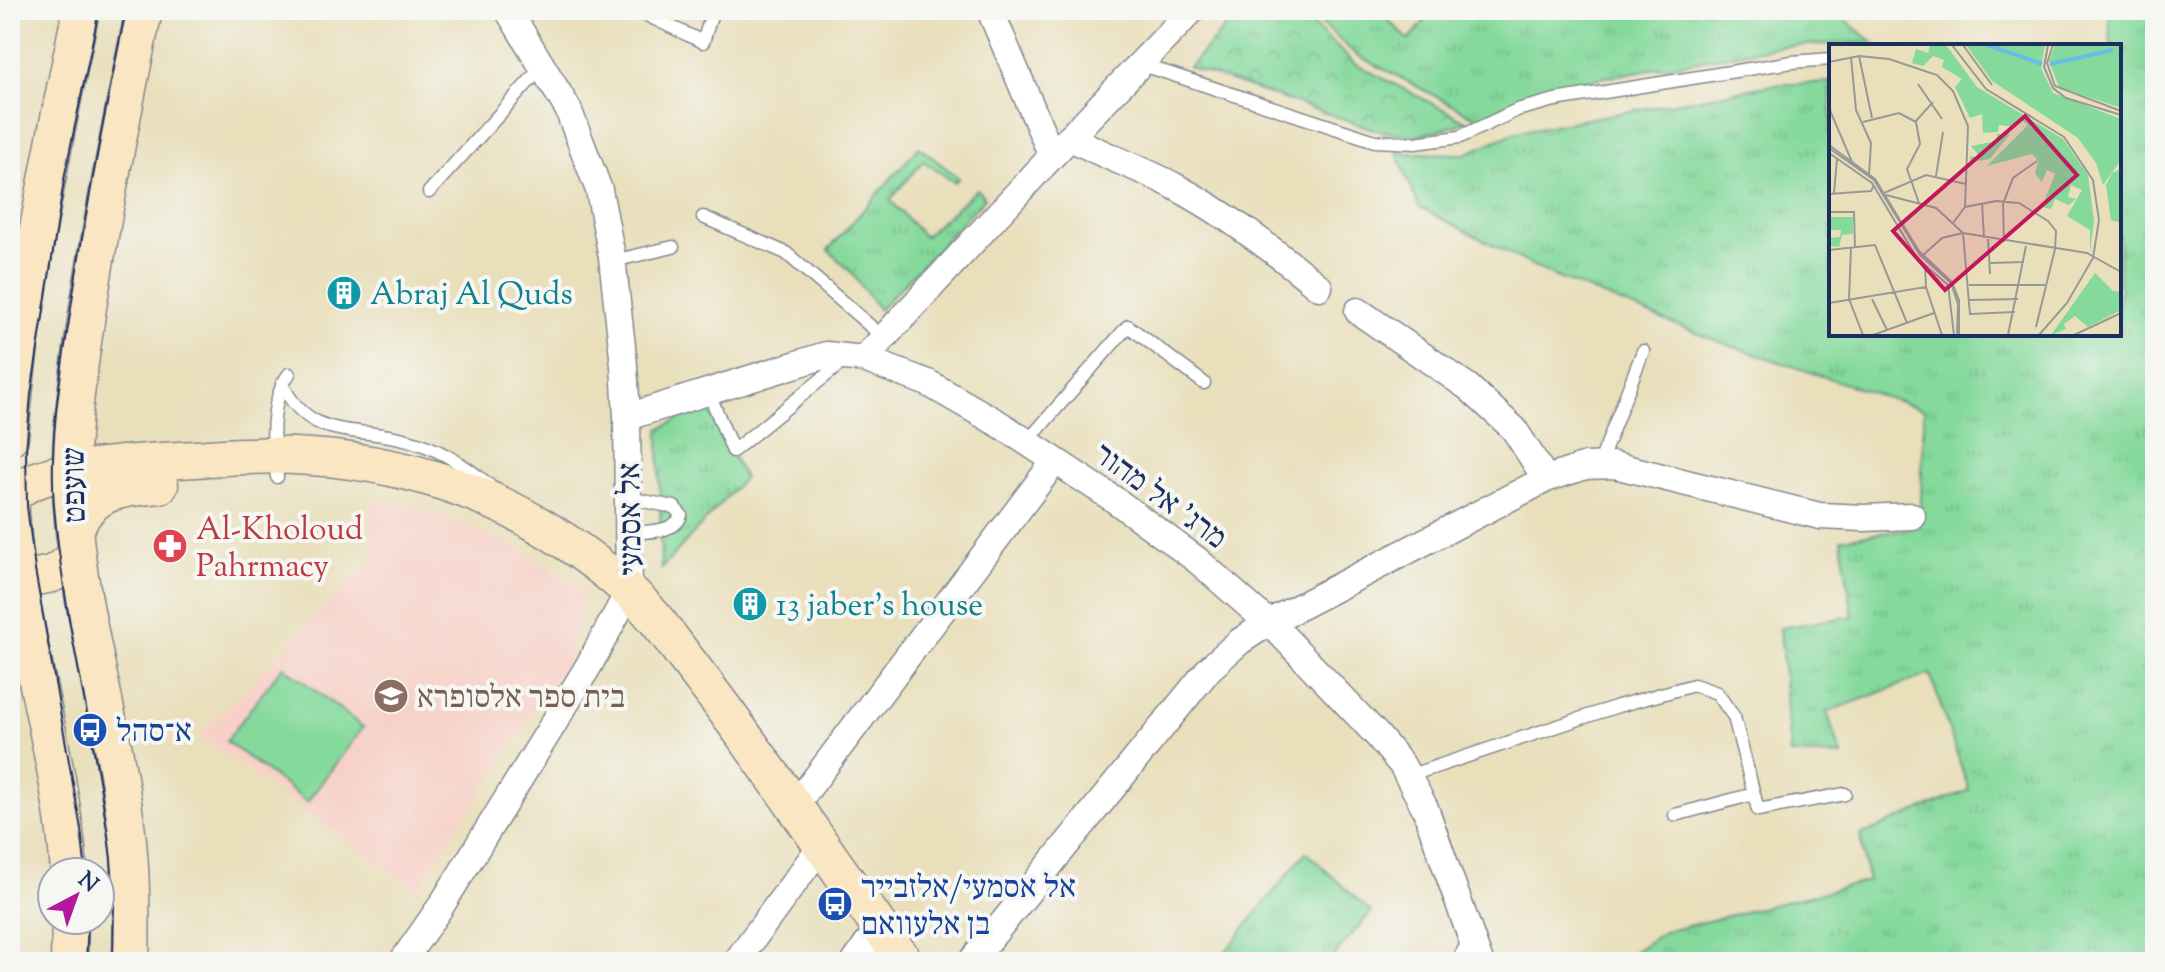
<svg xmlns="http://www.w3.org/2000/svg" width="2165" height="972" viewBox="0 0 2165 972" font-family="'Sorts Mill Goudy','Frank Ruhl Libre',serif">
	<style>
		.built { fill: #f7d1c7 }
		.grass { fill: url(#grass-tufts); stroke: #50847c; stroke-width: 2 }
		.park { fill: url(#park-crowns); stroke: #50847c; stroke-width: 2 }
		.garden { fill: #84d99b; stroke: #50847c; stroke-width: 2 }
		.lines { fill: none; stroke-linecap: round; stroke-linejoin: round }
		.lane-casing { stroke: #82878c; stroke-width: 15 }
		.street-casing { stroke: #82878c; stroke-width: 29 }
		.secondary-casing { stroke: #82878c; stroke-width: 39 }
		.lane { stroke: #fff; stroke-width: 12 }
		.street { stroke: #fff; stroke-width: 26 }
		.secondary { stroke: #fbe6c3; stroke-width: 36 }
		.tram { stroke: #1b2f5e; stroke-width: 2 }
		.labels { text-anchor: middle; stroke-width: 8; stroke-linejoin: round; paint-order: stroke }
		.culture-label { font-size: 32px; fill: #0d838f; stroke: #f6f6f2; text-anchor: start }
		.street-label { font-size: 32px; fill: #1b2f5e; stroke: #f6f6f2 }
		.health-label { font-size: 32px; fill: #be3a42; stroke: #f6f6f2; text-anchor: start }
		.education-label { font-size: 32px; fill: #785e54; stroke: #f6f6f2; text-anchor: start }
		.transit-label { font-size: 32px; fill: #164399; stroke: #f6f6f2; text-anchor: start }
		.inset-river { fill: none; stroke: #67bee4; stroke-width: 4 }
		.inset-road { fill: none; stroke: #979996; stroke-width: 2 }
		.view { fill: #c2185b; fill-opacity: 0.15; stroke: #c2185b; stroke-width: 4 }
		.inset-edge { fill: none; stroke: #1b2f5e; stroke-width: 4 }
	</style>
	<defs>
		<pattern id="grass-tufts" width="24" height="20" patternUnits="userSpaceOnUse" patternTransform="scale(2)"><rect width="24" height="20" fill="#84d99b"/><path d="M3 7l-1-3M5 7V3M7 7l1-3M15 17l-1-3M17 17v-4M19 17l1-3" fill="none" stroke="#71bb88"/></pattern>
		<pattern id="park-crowns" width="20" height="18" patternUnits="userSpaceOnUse" patternTransform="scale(2)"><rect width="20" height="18" fill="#84d99b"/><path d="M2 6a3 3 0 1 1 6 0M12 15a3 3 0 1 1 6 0" fill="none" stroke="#71bb88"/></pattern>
	</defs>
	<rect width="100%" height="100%" fill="#f6f6f2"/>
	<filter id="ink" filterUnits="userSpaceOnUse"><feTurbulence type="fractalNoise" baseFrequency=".0125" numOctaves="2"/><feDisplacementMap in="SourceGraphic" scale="16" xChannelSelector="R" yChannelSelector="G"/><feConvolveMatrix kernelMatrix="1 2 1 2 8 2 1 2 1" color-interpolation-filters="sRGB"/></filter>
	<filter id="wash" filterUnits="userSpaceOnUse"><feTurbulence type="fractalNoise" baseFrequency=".006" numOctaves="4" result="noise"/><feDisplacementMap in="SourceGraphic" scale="32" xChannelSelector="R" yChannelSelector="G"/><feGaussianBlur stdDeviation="1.8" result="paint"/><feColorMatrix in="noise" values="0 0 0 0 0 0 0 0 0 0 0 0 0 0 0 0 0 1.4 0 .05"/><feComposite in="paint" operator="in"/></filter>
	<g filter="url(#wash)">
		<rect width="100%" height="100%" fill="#e9dfbb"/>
		<path class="built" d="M372 499 443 515 519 549 585 591 570 657 417 890 199 736 372 559Z"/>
		<path class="grass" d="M1307 10H1378L1409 40 1433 10H1833L1873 42 1783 46 1555 86 1519 98 1479 119 1355 54Z
			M2101 10H2155V962H1618L1664 932 1868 881 1860 835 1969 790 1930 674 1827 712 1842 756 1790 754 1780 628 1853 616 1841 539 1920 527 1924 410 1717 341 1553 276 1419 207 1397 153 1465 154 1516 132 1772 85 1831 82V334H2119V46H2111L2109 11Z
			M919 147 959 178 954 182 923 161 890 200 924 237 977 189 985 198 879 310 849 270 828 250Z
			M707 405 744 478 661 569 659 429Z
			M1306 852 1371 912 1329 962H1217Z"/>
		<path class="park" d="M1241 10H1297L1355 64 1468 122 1414 137 1376 130 1189 67Z"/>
		<path class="garden" d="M283 666 363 727 307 802 226 741Z"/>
	</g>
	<g filter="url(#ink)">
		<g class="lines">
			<defs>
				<path id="lane" d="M636 10 703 42 713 10
					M1140 64 1375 141 1415 143 1460 137 1517 110 1555 100 1792 62 1831 59
					M429 192 542 67
					M703 217 786 253 884 338
					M613 261 673 247
					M282 384C310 441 352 426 404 439 437 447 463 464 489 485
					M708 391 733 451 845 360
					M1027 442 1128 326 1204 383
					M1599 465 1643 351
					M277 477C272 444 269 402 289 374
					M628 498 674 507 681 515C675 534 645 531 628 533
					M1408 776 1618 706 1694 685 1717 693 1734 717 1758 810 1845 794
					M1675 815 1754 794
					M1457 962 1469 940"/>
				<path id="street" d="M990 10 1052 156
					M1070 137C1104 157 1142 168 1176 187 1228 215 1273 250 1319 287
					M1358 311 1468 387 1514 429 1546 479
					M864 359 1052 156 1192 10
					M627 417 826 355 864 359 928 383 1001 425 1115 500 1197 560 1282 635 1377 735 1402 765 1425 808 1480 962
					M794 807 1055 461
					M402 962 441 906 549 731 589 665 629 591 627 417 624 365 612 257 599 190 568 109 508 10
					M736 962 821 846
					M855 962 879 927
					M971 962 1209 669 1239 642 1268 623 1546 479 1586 466 1614 465 1820 516 1864 518 1912 516"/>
				<path id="secondary" d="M10 437C22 294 52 151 81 10
					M10 490C13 620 60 743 69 872
					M10 497C16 492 23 486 30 483 73 463 159 462 208 458 368 445 506 482 627 589 654 613 675 645 697 673 770 767 834 866 905 962
					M74 532C91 490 119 489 160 485
					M10 582 52 574 76 558
					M69 962 70 920
					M131 962C132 922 132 881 128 841 116 728 80 620 72 507 67 442 78 378 87 314 103 212 123 111 144 10"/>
			</defs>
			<use href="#lane" class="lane-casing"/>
			<use href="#street" class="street-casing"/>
			<use href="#secondary" class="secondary-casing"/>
			<use href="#lane" class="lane"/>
			<use href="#street" class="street"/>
			<use href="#secondary" class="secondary"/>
			<path class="tram" d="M86 872 81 829 35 570 27 506 26 451 31 394 65 174 99 10
				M86 962 88 920
				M113 962 114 901 111 859C97 741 64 625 54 506 49 441 60 378 70 314 85 212 105 111 126 10"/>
		</g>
	</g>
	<defs>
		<symbol id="building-disc" viewBox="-11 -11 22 22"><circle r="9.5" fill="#0f9aa8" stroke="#f6f6f2"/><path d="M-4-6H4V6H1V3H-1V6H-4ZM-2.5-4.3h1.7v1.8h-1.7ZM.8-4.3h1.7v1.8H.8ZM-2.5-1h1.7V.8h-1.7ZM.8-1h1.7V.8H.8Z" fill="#fff"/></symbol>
		<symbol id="pharmacy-disc" viewBox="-11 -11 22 22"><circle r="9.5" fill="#e0444e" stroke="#f6f6f2"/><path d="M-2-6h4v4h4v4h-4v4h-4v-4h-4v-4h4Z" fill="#fff"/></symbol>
		<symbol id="school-disc" viewBox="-11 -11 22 22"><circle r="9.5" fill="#8d6e63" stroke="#f6f6f2"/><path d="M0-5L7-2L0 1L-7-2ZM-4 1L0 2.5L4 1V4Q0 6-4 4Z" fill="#fff"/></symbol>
		<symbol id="bus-disc" viewBox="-11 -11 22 22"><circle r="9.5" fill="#1a4fb4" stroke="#f6f6f2"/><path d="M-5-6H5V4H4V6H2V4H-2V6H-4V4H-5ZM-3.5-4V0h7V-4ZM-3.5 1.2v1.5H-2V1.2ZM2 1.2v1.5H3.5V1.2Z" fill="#fff"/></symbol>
	</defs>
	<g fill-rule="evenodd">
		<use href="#building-disc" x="324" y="273" width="40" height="40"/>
		<use href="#pharmacy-disc" x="150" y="526" width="40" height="40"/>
		<use href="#building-disc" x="730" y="584" width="40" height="40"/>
		<use href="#school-disc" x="371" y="676" width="40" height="40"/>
		<use href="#bus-disc" x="70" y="710" width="40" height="40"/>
		<use href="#bus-disc" x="815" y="884" width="40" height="40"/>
	</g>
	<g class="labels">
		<g class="culture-label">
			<text x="370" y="304">Abraj Al Quds</text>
			<text x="776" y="615">13 jaber's house</text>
		</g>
		<g class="street-label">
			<text transform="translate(73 485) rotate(-91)" y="11">שועפט</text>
			<text transform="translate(1161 495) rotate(36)" y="11">מרג' אל מהור</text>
			<text transform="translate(629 519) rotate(-91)" y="11">אל אסמעי</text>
		</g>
		<g class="health-label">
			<text x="196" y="539">Al-Kholoud<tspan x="196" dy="37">Pahrmacy</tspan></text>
		</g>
		<g class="education-label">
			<text x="417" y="707">בית ספר אלסופרא</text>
		</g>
		<g class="transit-label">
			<text x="116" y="741">א־סהל</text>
			<text x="861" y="897">אל אסמעי/אלזבייר<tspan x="861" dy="37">בן אלעוואם</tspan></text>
		</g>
	</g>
	<g transform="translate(1829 44)">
		<rect width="292" height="292" fill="#e9dfbb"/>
		<path d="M101 1H117L148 43 234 95 259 131 265 177 261 208V186L238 172 253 146 242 141 239 153 247 155 240 161 226 155 222 165 213 163 226 130 218 126 213 138 206 130 209 117 203 110 158 122 199 81 193 76 187 83 170 81 169 88 154 89 153 70 141 74 126 43 133 35 113 23 115 16 104 12 94 22 83 19 87 5 99 9ZM137 1H216L212 24 224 49 292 75V116L274 141 267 119 249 94 163 37ZM226 1H291L292 64 230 43 220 17ZM168 90H181L161 115 141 118V112L152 114 142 102 168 97ZM292 125V179L282 176 277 141 283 129ZM0 173H24V190L13 191 10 203 0 202V194L11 193 12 186H0ZM266 229 284 247 292 248V266L259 283 246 272 235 280 237 285 222 291Z" fill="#84d99b"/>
		<path class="inset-river" d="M158 1 213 20M221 20 284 6"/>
		<path class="inset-road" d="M123 1 157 45 235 93 264 136 270 176 264 214 238 259 210 291M134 1 163 41M219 1 215 23 224 44 237 54 292 71M224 1 218 19 226 42 292 67M30 12 43 74M22 13 27 66 42 99 40 131M0 18 30 12 60 15 108 31 124 47 139 82 136 163M89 40 113 75M0 64 23 118M87 77 104 58M34 78 70 69 87 78 91 100 78 125 90 159M0 101 46 135 90 207 123 238 130 256V291M0 104 45 136 91 211 122 239 129 260 128 291M0 109 43 139 88 214 119 241 125 291M107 132 114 88M5 149 8 115M55 149 97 131 137 140M0 150 42 147 45 141M57 151 107 164 134 189 141 270 186 268M153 159 155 194M0 168H25L26 204M124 179 136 163 167 157 190 159 219 177 227 187 226 205 207 283M159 195 161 230M175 198 174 160 184 134 208 117M22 204 20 255 34 291M0 206 46 201 78 279M92 213 113 194 134 189 258 209 292 228M161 219 195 218M140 241H216M97 243 113 291M43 255 58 286M140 256 189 255M0 259 97 243 96 221M44 291 105 269M179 291 197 202M245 291 292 269"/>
		<path class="view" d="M196 72 248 131 116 246 64 187Z"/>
		<rect width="292" height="292" class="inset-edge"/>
	</g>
	<rect width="2165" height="972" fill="none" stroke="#f6f6f2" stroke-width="40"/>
	<g transform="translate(76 896) rotate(41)"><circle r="38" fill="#f6f6f2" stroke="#9ea6b7" stroke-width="2"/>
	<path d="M0-6L14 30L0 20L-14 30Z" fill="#b5179e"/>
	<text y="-12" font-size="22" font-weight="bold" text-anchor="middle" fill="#1b2f5e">N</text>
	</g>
</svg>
